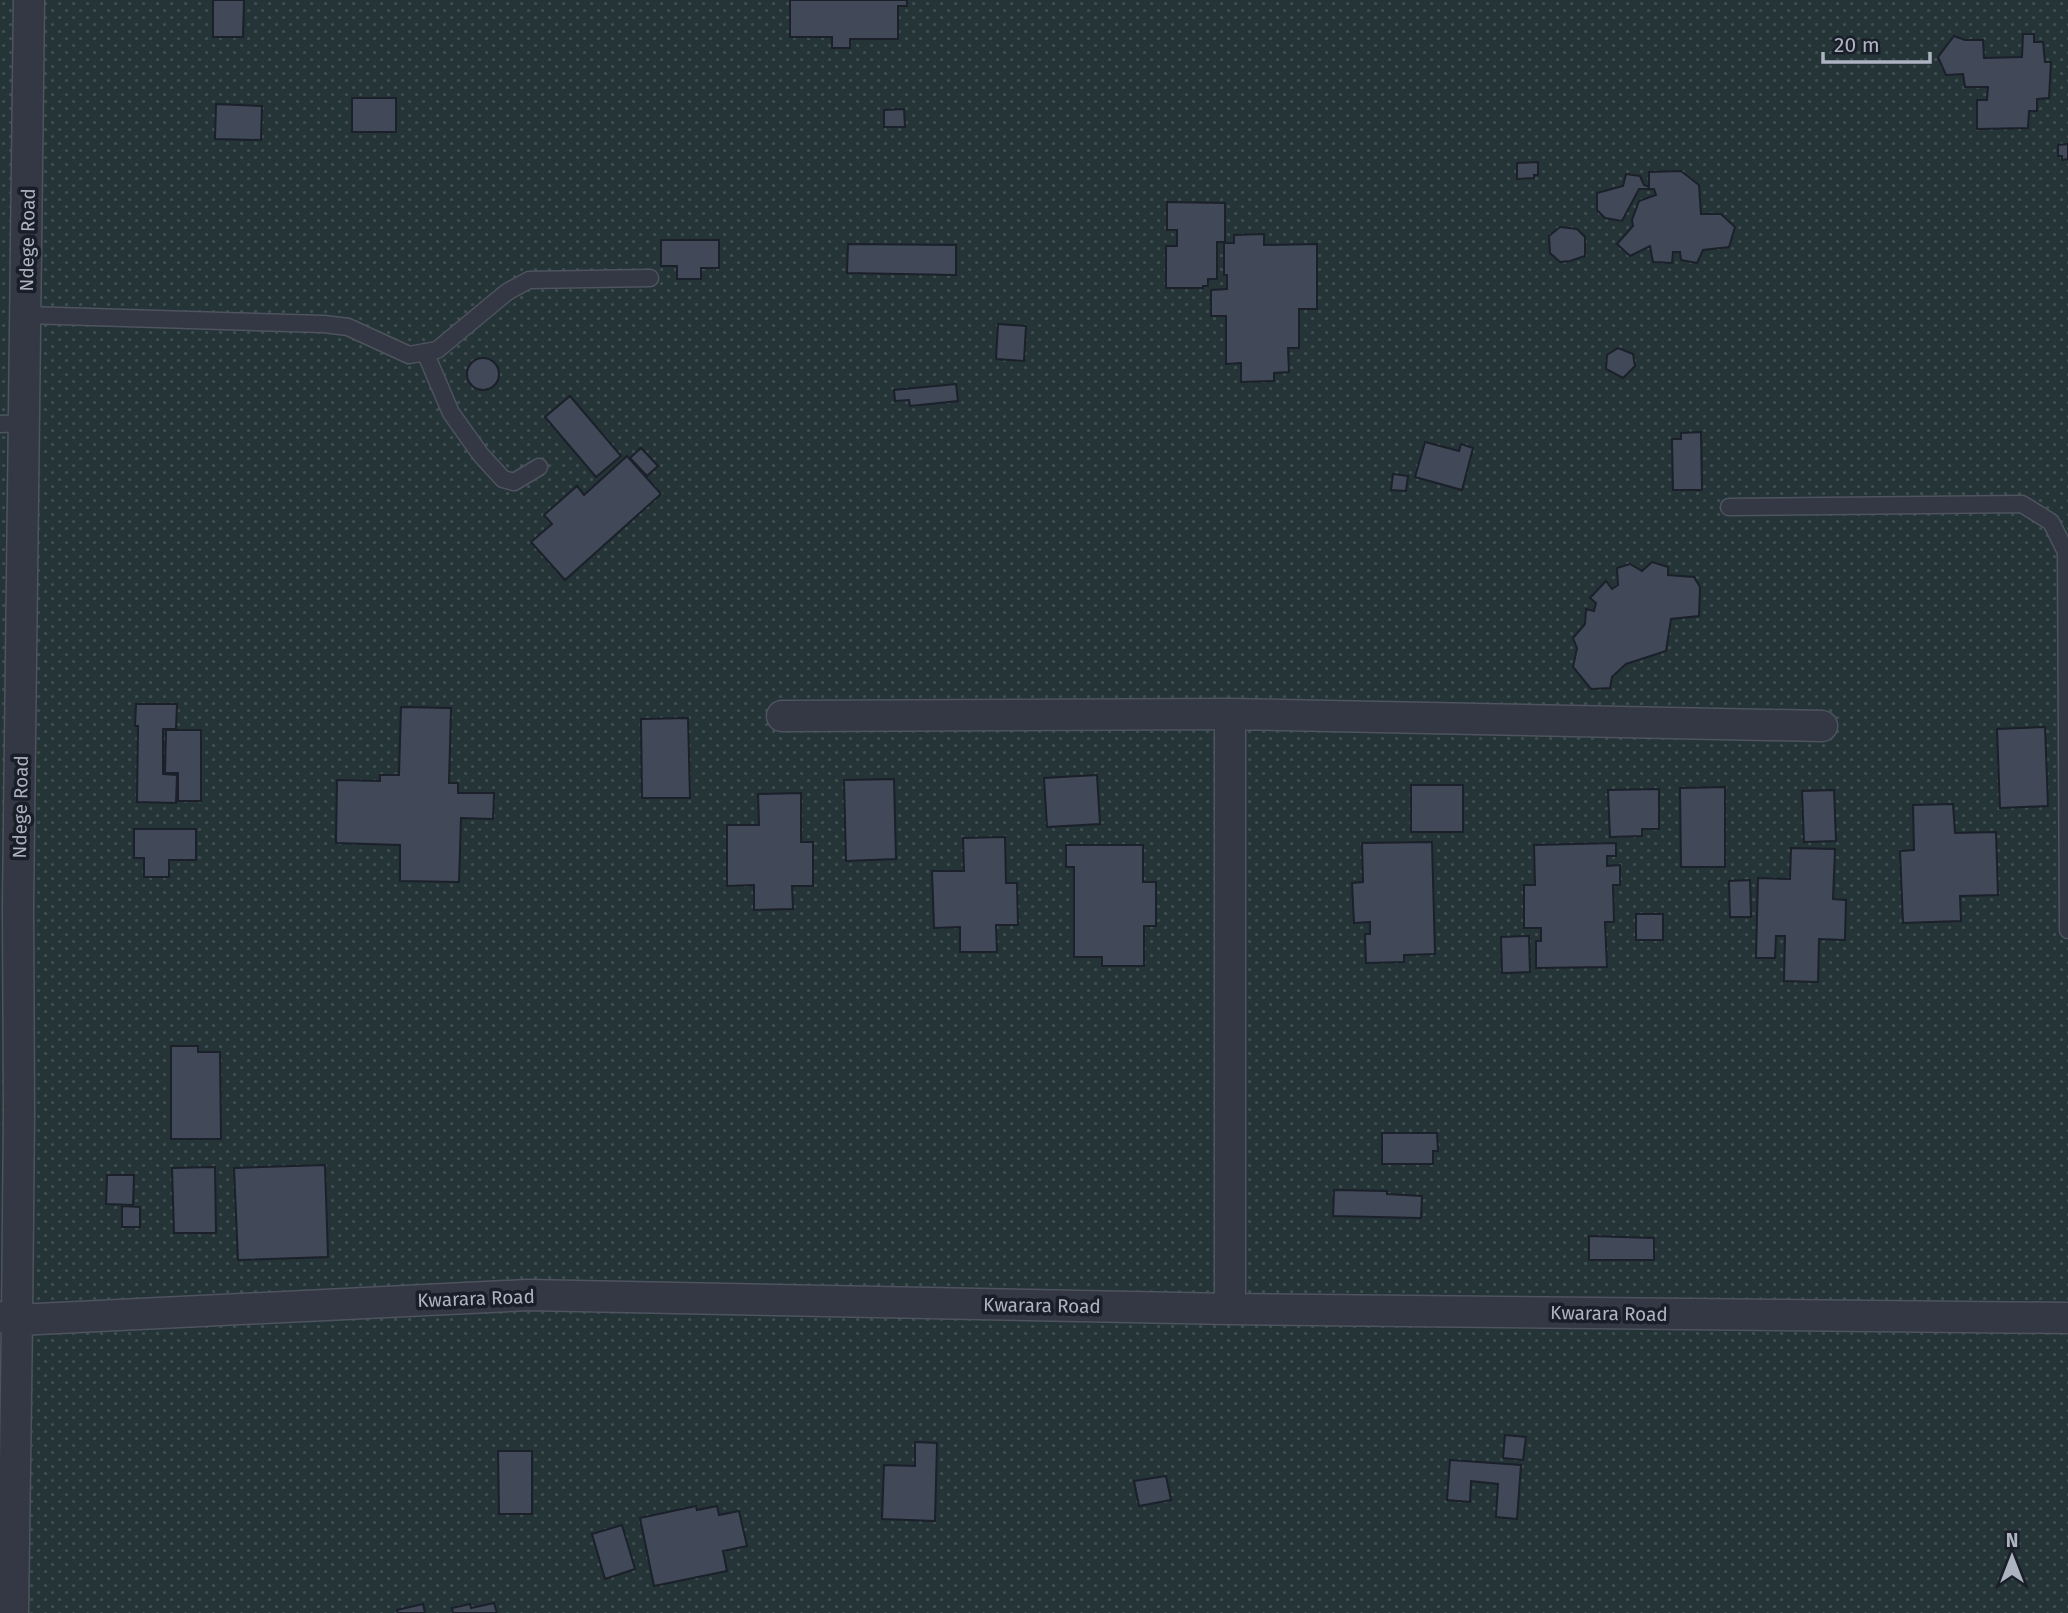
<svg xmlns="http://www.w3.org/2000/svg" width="2068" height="1613" viewBox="0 0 2068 1613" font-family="'Fira Sans',sans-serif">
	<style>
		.park { fill: url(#park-dots) }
		.building { fill: #414958; stroke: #1b202a; stroke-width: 2 }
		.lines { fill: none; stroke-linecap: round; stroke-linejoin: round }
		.lane-casing { stroke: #4e535f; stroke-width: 19 }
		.street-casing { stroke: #4e535f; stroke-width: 33 }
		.lane { stroke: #333844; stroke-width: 16 }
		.street { stroke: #333844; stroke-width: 30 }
		.labels { text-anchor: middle; stroke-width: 7; stroke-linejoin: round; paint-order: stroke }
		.street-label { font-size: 19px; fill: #adb3c1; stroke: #191e28 }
	</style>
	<defs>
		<pattern id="park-dots" width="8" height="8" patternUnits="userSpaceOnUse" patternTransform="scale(1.75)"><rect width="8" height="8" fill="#253437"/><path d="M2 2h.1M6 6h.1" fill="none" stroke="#424f52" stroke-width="1.8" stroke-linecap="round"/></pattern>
	</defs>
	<rect width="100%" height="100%" fill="#202633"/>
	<path class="park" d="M0 0H2068V1613H0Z"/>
	<path class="building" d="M213 0H244L243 37H213Z
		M790 0H907V6H898V39H850V48H832V37H790Z
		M2023 34H2034V42H2043L2045 62H2051L2049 98 2037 99V111H2029L2028 128 1977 129V100H1987L1988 87H1965L1963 74 1946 75 1938 57 1954 36 1965 40H1983L1984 58 2022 57Z
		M352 98H396V132H352Z
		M216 104 262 106 261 140 215 139Z
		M904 109 905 127H884V110Z
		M2068 144V159L2062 160V156H2058V145Z
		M1538 162V175H1534V178L1517 179V163Z
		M1681 171 1699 185 1701 214H1721L1735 227 1729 247 1703 250 1697 263 1681 260 1680 252H1673L1672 263 1653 262 1650 246 1630 256 1617 244 1633 226 1632 220 1639 201 1656 195 1654 189H1639L1622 221 1605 218 1597 210V193L1623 186 1626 174 1640 176 1644 185 1649 187V172Z
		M1167 202 1225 203V242H1217V279H1208V286H1203V288H1166V246H1177V230H1167Z
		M1560 227 1577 229 1585 237V256L1570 261 1560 262 1550 253 1549 236Z
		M1264 234V245L1317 244V309H1299V348H1288L1289 372 1274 373V381L1241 382V363L1226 364V316H1211V290L1227 289V275H1224V243H1234V235Z
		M661 240H719V268H701V279H677V266H661Z
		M848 244 956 245V275L847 273Z
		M998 324 1026 326 1024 361 996 359Z
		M1618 348 1633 354 1635 366 1623 378 1606 369 1607 355Z
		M467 374a16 16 0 1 1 32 0a16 16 0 1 1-32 0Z
		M956 384 958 401 910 406 909 400 895 401 894 390Z
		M570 396 621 456 596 477 545 417Z
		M1701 432 1702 490H1673L1672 439H1681V433Z
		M1425 442 1459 451 1461 444 1473 448 1462 490 1415 477Z
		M641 448 658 466 647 476 630 458Z
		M627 456 661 494 565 580 531 542 552 524 544 515 577 486 584 495Z
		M1393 474 1408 476 1406 491 1391 490Z
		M1652 562 1668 567V575L1694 577 1700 587 1699 616 1671 619 1666 651 1626 664 1612 677 1610 688 1591 689 1573 667 1577 648 1573 638 1585 624 1586 609 1594 611 1596 603 1590 598 1606 581 1612 589 1618 585 1617 568 1630 564 1642 571Z
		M136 704H177L176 729H163V774L177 775 176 803 137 802 138 726H135Z
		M401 707 451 708 449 783H458V793H494L493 819 461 818 459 882 400 881V845L336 843 337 780 380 781V775H399Z
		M688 718 690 798H642L641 719Z
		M2045 727 2048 806 2000 808 1997 729Z
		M166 730H201V801H178V773H165Z
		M1097 775 1100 824 1047 827 1044 778Z
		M894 779 896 859 846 861 844 780Z
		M1411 785H1463V832H1411Z
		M1725 787V867H1681L1680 788Z
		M1659 789V829H1642V836L1610 837 1608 790Z
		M1834 790 1836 841 1804 842 1802 791Z
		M801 793V842H813V886H792L793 909 754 910V885L727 886V825H759L758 794Z
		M1953 804 1955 833 1996 832 1998 895 1960 896 1961 921 1903 923 1900 851 1914 850 1913 805Z
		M134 829H196V860H169V877H144V858H134Z
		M1005 837 1006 883H1017L1018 925H996L997 952H960V927L934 928 932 871H964L963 838Z
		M1432 842 1435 954 1404 955V962L1366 963 1365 934H1370V922L1354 923 1352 883 1363 882 1362 843Z
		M1616 843V856H1607V866L1620 865V885H1613L1614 922H1605L1607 967 1536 968V941H1541V928H1524V885H1535L1534 845Z
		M1066 845H1143V882H1156V926H1144V966H1102V957H1074V867H1066Z
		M1791 848 1835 849 1833 899 1846 900 1845 940 1819 939 1818 982 1784 981 1785 936H1776L1775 958H1756L1758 878 1790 879Z
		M1750 880 1751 917H1730L1729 881Z
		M1636 914H1663V940H1636Z
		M1529 936 1530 972 1502 973 1501 937Z
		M171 1046H198V1052H220L221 1139H171Z
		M1382 1133H1437L1438 1151H1433V1164H1382Z
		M325 1165 328 1257 238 1260 234 1168Z
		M215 1167 216 1233H174L172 1168Z
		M107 1175H134L133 1205 106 1204Z
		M1334 1190 1387 1191V1194L1422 1196 1421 1218 1333 1216Z
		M122 1206 140 1207V1227H122Z
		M1589 1236 1654 1238V1260H1589Z
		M1505 1435 1526 1437 1523 1460 1503 1458Z
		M915 1442 937 1443 935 1521 882 1519 884 1465 915 1466Z
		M498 1451H532V1514H499Z
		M1450 1460 1521 1465 1517 1519 1496 1517 1498 1484 1471 1481 1470 1502 1447 1500Z
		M1166 1476 1171 1500 1139 1506 1134 1481Z
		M696 1506 697 1510 717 1506 719 1515 739 1511 747 1546 723 1551 727 1571 654 1586 640 1518Z
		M622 1525 635 1569 605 1579 592 1534Z
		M494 1603 497 1613H453L452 1608 470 1604 471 1608Z
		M423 1604 425 1613H398L397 1610Z"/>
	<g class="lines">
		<defs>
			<path id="lane" d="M26 315 324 324 348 327 409 355 437 350 507 292 529 280 650 278
				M425 352 451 413 481 455 503 479 514 482 539 467
				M0 424 25 423
				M1729 507 2022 504 2051 522 2066 552 2068 930"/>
			<path id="street" d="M1230 714V1309
				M782 716 1230 714 1822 726
				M0 1317 17 1320 528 1295 1230 1309 2068 1318
				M13 1613 17 1320 19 1113 18 906 29 0"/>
		</defs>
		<use href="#lane" class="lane-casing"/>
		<use href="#street" class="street-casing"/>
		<use href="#lane" class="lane"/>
		<use href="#street" class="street"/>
	</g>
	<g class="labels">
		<g class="street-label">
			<text transform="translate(27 240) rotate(-89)" y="7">Ndege Road</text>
			<text transform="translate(20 807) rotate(-89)" y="7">Ndege Road</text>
			<text transform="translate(476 1298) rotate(-2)" y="7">Kwarara Road</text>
			<text transform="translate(1042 1305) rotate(1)" y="7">Kwarara Road</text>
			<text transform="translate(1609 1313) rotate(1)" y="7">Kwarara Road</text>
		</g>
	</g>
	<g transform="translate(2012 1557)" stroke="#191e28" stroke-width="5" paint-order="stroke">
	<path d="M0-5L12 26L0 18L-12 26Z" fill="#adb3c1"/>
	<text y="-10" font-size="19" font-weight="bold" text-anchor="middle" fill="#adb3c1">N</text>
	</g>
	<path d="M1823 52v10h107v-10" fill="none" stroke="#adb3c1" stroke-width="3.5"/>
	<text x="1834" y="52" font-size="21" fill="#adb3c1" stroke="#191e28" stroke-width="5" paint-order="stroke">20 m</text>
</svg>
